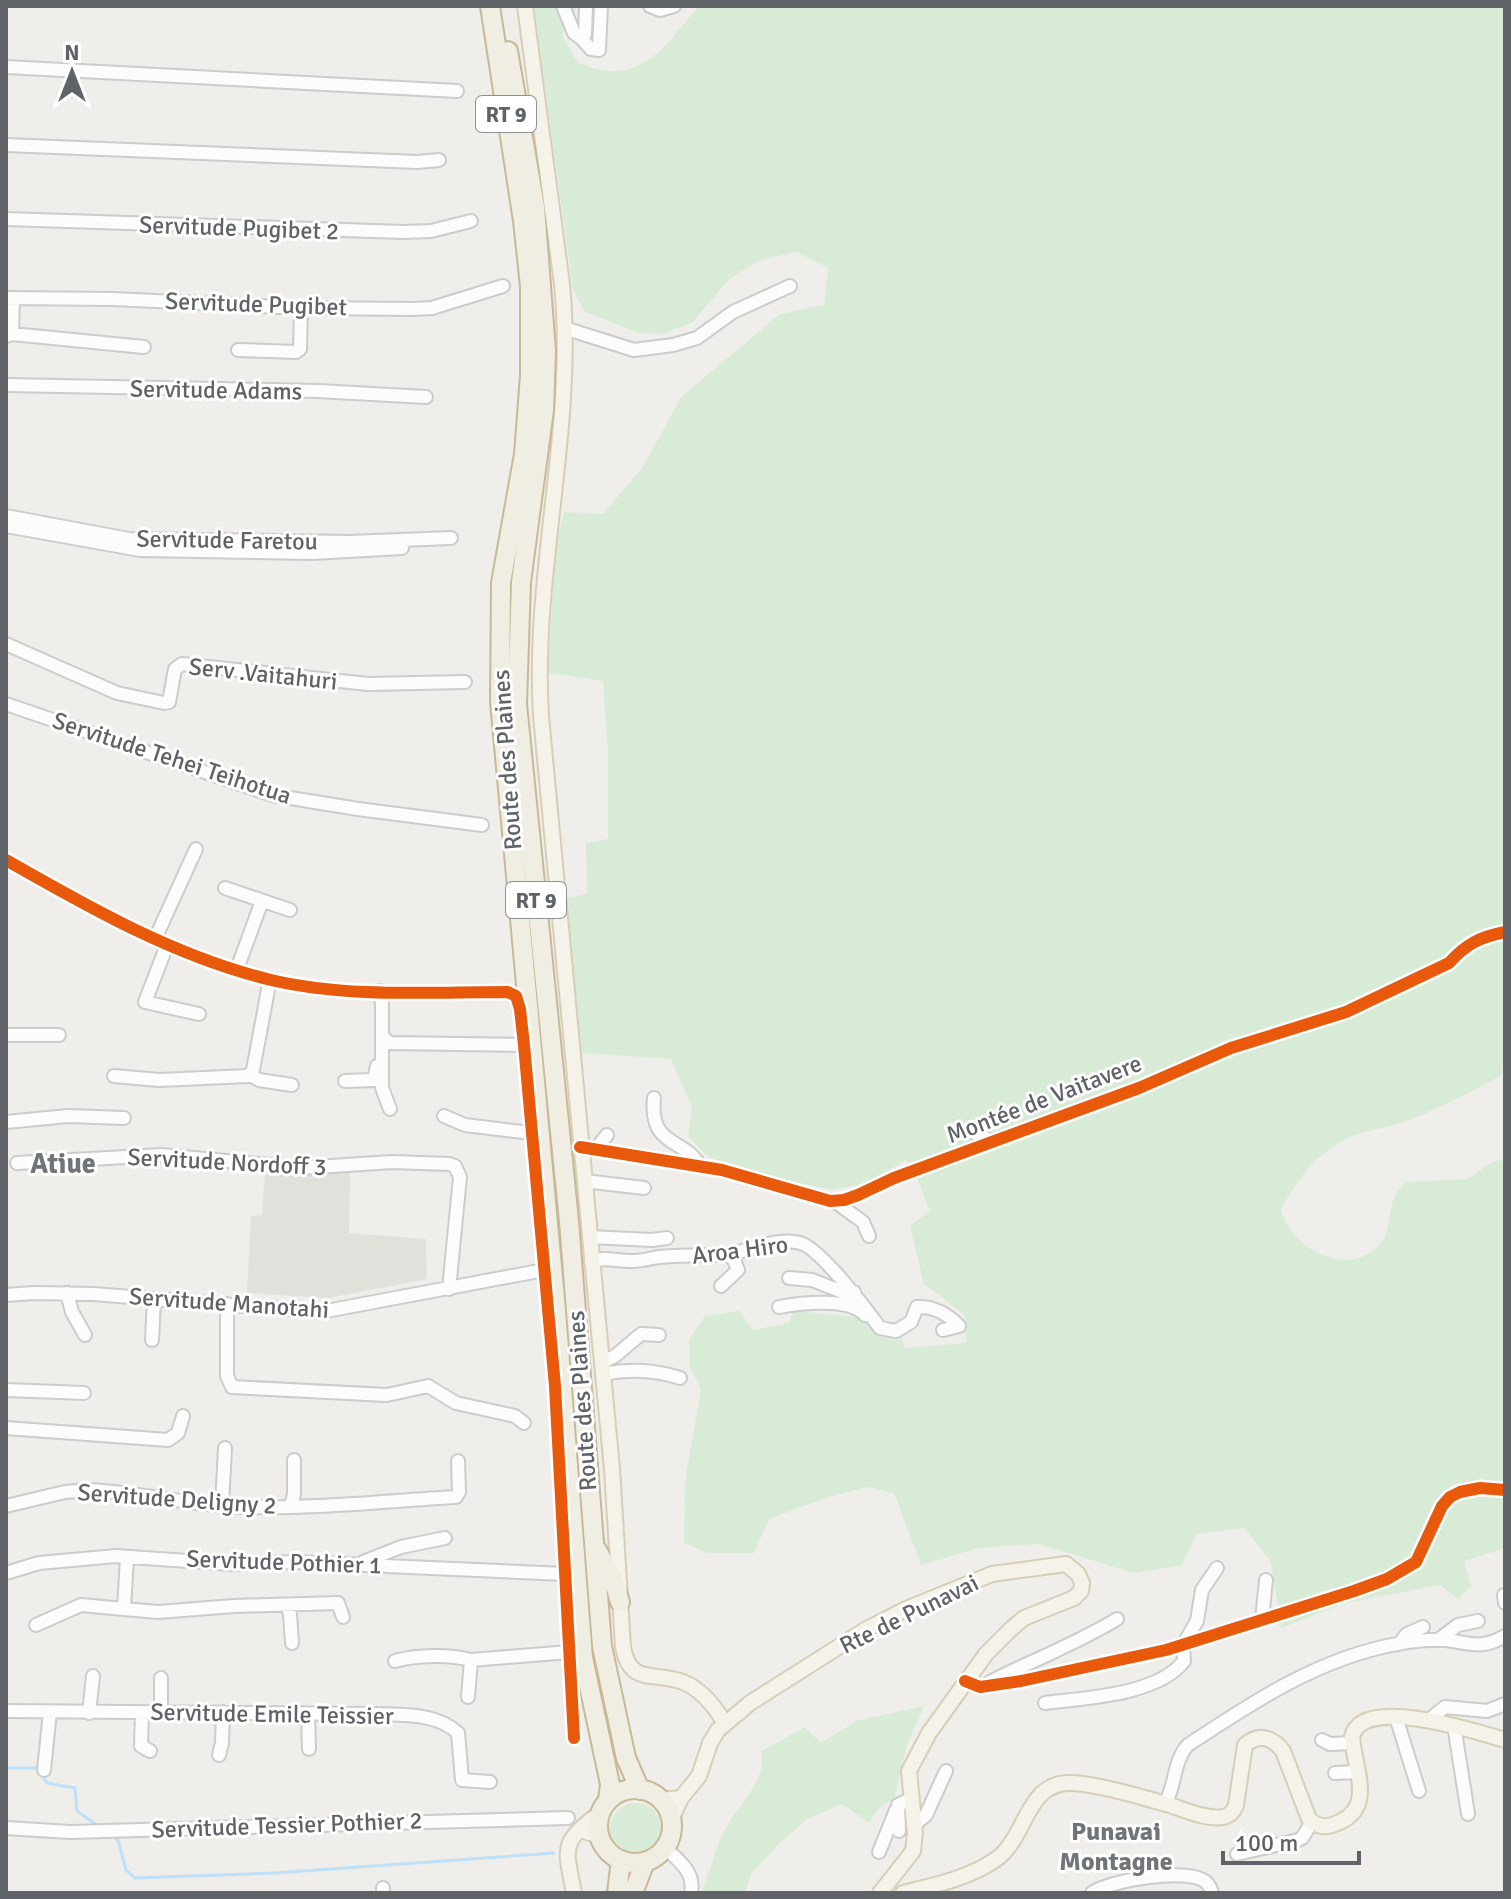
<svg xmlns="http://www.w3.org/2000/svg" width="1511" height="1899" viewBox="0 0 1511 1899" font-family="Signika,sans-serif">
	<style>
		.education { fill: #e2e0da }
		.green { fill: #d8ebd6 }
		.lines { fill: none; stroke-linecap: round; stroke-linejoin: round }
		.stream { stroke: #bfe0f9; stroke-width: 3 }
		.minor-casing { stroke: #cbcccc; stroke-width: 16 }
		.major-casing { stroke: #d7ceb8; stroke-width: 18 }
		.highway-casing { stroke: #c8b996; stroke-width: 22 }
		.minor { stroke: #fdfcfc; stroke-width: 12 }
		.major { stroke: #f4f2e9; stroke-width: 14 }
		.highway { stroke: #f0ede3; stroke-width: 18 }
		.cycleway-casing { stroke: #fff; stroke-width: 17 }
		.cycleway { stroke: #e8590c; stroke-width: 12 }
		.labels { text-anchor: middle; stroke-width: 6; stroke-linejoin: round; paint-order: stroke }
		.shield { fill: #fff; stroke: #8f9295; stroke-width: 2 }
		.shield-label { font-size: 22px; font-weight: bold; fill: #5f6368 }
		.street-label { font-size: 24px; fill: #5f6368; stroke: #fff }
		.neighbourhood-label { font-size: 26px; font-weight: bold; fill: #70757a; stroke: #fff }
		.quarter-label { font-size: 28px; font-weight: bold; fill: #70757a; stroke: #fff }
	</style>
	<rect width="100%" height="100%" fill="#efeeea"/>
	<path class="education" d="M265 1171H350L349 1233 426 1239 427 1279 328 1298 247 1293 251 1216 262 1215Z"/>
	<path class="green" d="M534 6H578L562 35 578 63C588 66 599 71 609 71 651 74 674 34 699 6H1505V1051L1501 1076C1470 1091 1439 1109 1406 1121 1389 1128 1370 1129 1353 1136 1319 1150 1298 1178 1281 1209 1290 1249 1348 1280 1380 1244 1395 1227 1383 1205 1405 1182L1468 1179 1487 1165 1502 1159 1505 1162V1548L1464 1561 1471 1586 1458 1599 1440 1585 1345 1603 1281 1628 1271 1561 1244 1528 1196 1534 1182 1565 1134 1573 1038 1544 978 1548 921 1565 894 1493 868 1487 828 1497 769 1519 754 1553H708L684 1543 685 1482 701 1389 690 1367 689 1340 705 1316 739 1311 753 1330 789 1323 793 1311 865 1318 900 1326 904 1348 966 1343 965 1315 924 1284 910 1226 930 1211 918 1181 906 1160 867 1183 831 1190 763 1175 708 1157 688 1136 692 1108 671 1059 582 1053 566 898 587 894 586 843 608 839V752L603 681 548 673 556 544 564 512 603 514 643 467 681 397 780 314 824 305 828 268 796 252 761 260 729 279 693 322 663 334 639 333 585 312 573 290Z
		M924 1706 906 1748 895 1797 878 1809 869 1823 842 1804 807 1819 782 1841 751 1873 745 1893H701C710 1872 715 1848 726 1828 738 1805 769 1778 761 1751L805 1727 821 1743 856 1721Z
		M610 1829a26 26 0 1 1 52 0a26 26 0 1 1-52 0Z"/>
	<g class="lines">
		<path class="stream" d="M6 1768H36L47 1783 75 1788 77 1811 98 1826
			M111 1835 118 1840 126 1870 135 1878 275 1873 554 1853"/>
		<defs>
			<path id="minor" d="M563 6 574 33 581 38 585 34 586 6
				M650 6 660 10 674 6
				M581 38 591 49 599 50 601 6
				M6 67 457 91
				M6 145 417 162 439 160
				M6 219 403 232 431 231 471 221
				M6 298 113 299 301 308 413 309 432 308 503 286
				M564 328 634 350 673 345 697 338 733 312 790 286
				M12 334 144 347
				M6 336 12 334 13 298
				M238 350 296 352 300 349 301 308
				M6 385 318 391 426 397
				M6 516 129 539 350 542 451 538
				M6 526 140 550 312 553 402 548
				M6 644 117 693 164 703 169 702 175 669 182 664 368 684 465 682
				M6 704 272 795 358 809 482 825
				M6 860C90 908 176 957 271 980 348 998 430 992 508 992L516 996 521 1017
				M225 888 290 910
				M155 939 196 849
				M167 945 145 1002 199 1014
				M237 969 262 901
				M380 991 382 1005V1088L390 1109
				M6 1035H59
				M383 1037 390 1043 524 1045
				M250 1075 259 1080 292 1085
				M114 1076 159 1080 248 1076 253 1070 270 979
				M345 1081 374 1080 377 1066
				M654 1098C649 1148 684 1137 700 1166
				M444 1116 465 1125 531 1133
				M6 1122 68 1116 124 1118
				M970 1131 994 1142
				M580 1147 722 1170 830 1201 844 1200 858 1195 894 1178 1139 1088 1231 1048 1346 1012 1449 963C1466 944 1480 937 1505 932
				M596 1149 607 1135
				M17 1163 162 1155 301 1168 392 1162 449 1164 455 1166 460 1177 449 1289
				M584 1181 644 1188
				M834 1201 863 1222 869 1236
				M589 1237 652 1240 667 1238
				M591 1261C606 1256 619 1262 634 1261 643 1261 651 1258 659 1257 683 1254 708 1257 733 1253 754 1250 778 1237 800 1243 819 1247 867 1310 880 1328L896 1331 911 1322 917 1307C933 1306 948 1314 959 1326L943 1330
				M789 1278 812 1280 850 1295 854 1292
				M721 1286 738 1270 734 1260 727 1254
				M67 1293 72 1312 85 1335
				M6 1295 34 1293 93 1294 321 1312 544 1270
				M227 1304V1376L232 1387 387 1395 428 1386 456 1403 515 1416 524 1423
				M779 1307C801 1303 849 1297 865 1315
				M152 1340 154 1299
				M602 1362 615 1356 641 1334 659 1335
				M603 1374C628 1369 656 1370 680 1378
				M6 1390 84 1393
				M6 1428 168 1440 178 1433 183 1416
				M558 1442 574 1738
				M222 1505 225 1448
				M6 1506 65 1492 90 1490C141 1493 191 1505 242 1507 314 1509 384 1501 456 1497L459 1492 458 1461
				M291 1506 294 1494V1460
				M127 1557 124 1609 158 1612 234 1606 338 1603 343 1617
				M363 1562 401 1547 445 1538
				M6 1573 39 1563 116 1556 231 1564 296 1562 564 1574
				M1504 1595 1505 1603
				M287 1605 290 1614 292 1643
				M1262 1619 1266 1580
				M36 1625 81 1605 124 1609
				M1438 1640 1458 1625 1478 1621
				M1399 1644 1407 1634 1423 1627
				M395 1661C416 1655 449 1654 471 1660L569 1652
				M161 1678V1712
				M965 1681 980 1687 1021 1681 1166 1650 1354 1591 1387 1579 1416 1562 1442 1506 1450 1497 1460 1492 1480 1488 1505 1490
				M990 1682C1033 1660 1076 1644 1117 1619
				M468 1697 471 1660
				M1045 1703C1085 1698 1158 1695 1184 1661L1183 1645 1197 1621 1202 1590 1217 1568
				M6 1711 376 1714C404 1715 437 1713 458 1733L462 1780 490 1782
				M89 1713 93 1676
				M142 1713 141 1746 150 1751
				M308 1714 309 1749
				M1396 1717 1419 1791
				M1429 1720 1445 1707 1487 1711 1505 1704
				M1454 1725 1468 1814
				M1322 1740 1330 1744 1352 1743
				M219 1755 222 1743 223 1712
				M44 1770 50 1712
				M1335 1773 1358 1772
				M1165 1804C1176 1785 1173 1761 1188 1745 1253 1702 1319 1658 1397 1644 1413 1641 1430 1639 1446 1640 1471 1643 1481 1650 1505 1636
				M914 1825 926 1815 946 1771
				M6 1828 70 1832 568 1818
				M899 1831 898 1805 911 1799
				M665 1847C679 1862 695 1871 691 1893
				M879 1852 896 1810
				M1237 1854 1298 1840 1302 1838 1312 1822
				M383 1888V1893
				M1092 1893C1110 1880 1188 1867 1206 1882 1209 1885 1211 1889 1212 1893"/>
			<path id="major" d="M525 6 562 284C576 429 532 571 541 716L612 1469 623 1647C630 1686 654 1671 683 1682 702 1690 714 1705 724 1722
				M661 1800 681 1798
				M671 1820 681 1798 699 1776 710 1743 718 1730 750 1703 865 1630 906 1609 992 1574 1066 1564 1078 1574 1082 1583 1081 1591 1074 1598 1024 1618 1011 1629 986 1654 929 1733 909 1771 915 1833 913 1851 880 1893
				M581 1830 599 1836
				M574 1893C565 1846 560 1843 600 1813
				M903 1893C935 1885 967 1879 995 1860 1028 1838 1025 1780 1073 1783 1102 1785 1141 1797 1170 1805 1185 1810 1208 1820 1223 1817 1231 1815 1233 1812 1236 1805L1245 1745C1259 1733 1272 1737 1283 1751L1309 1819C1316 1826 1323 1828 1332 1825 1378 1811 1354 1770 1352 1737 1361 1694 1478 1732 1505 1740"/>
			<path id="highway" d="M490 6 523 221 530 286V375L524 454 501 583 500 702 556 1310 583 1658 610 1784 608 1801
				M508 51 535 207 546 351 544 410 521 582 517 704 569 1221 602 1646 626 1758 640 1790
				M597 1550 614 1582 620 1602
				M598 1826a37 37 0 1 1 74 0a37 37 0 1 1-74 0Z
				M617 1893 621 1860
				M633 1893 645 1862"/>
		</defs>
		<use href="#minor" class="minor-casing"/>
		<use href="#major" class="major-casing"/>
		<use href="#highway" class="highway-casing"/>
		<use href="#minor" class="minor"/>
		<use href="#major" class="major"/>
		<use href="#highway" class="highway"/>
		<defs>
			<path id="cycleway" d="M6 860C90 908 176 957 271 980 348 998 430 992 508 992L516 996 520 1009 524 1045 555 1386 574 1738
				M580 1147 722 1170 830 1201 844 1200 858 1195 894 1178 1139 1088 1231 1048 1346 1012 1449 963C1466 944 1480 937 1505 932
				M965 1681 980 1687 1021 1681 1166 1650 1354 1591 1387 1579 1416 1562 1442 1506 1450 1497 1460 1492 1480 1488 1505 1490"/>
		</defs>
		<use href="#cycleway" class="cycleway-casing"/>
		<use href="#cycleway" class="cycleway"/>
	</g>
	<g class="labels">
		<g class="shield">
			<rect x="476" y="96" width="60" height="36" rx="6"/>
			<rect x="506" y="882" width="60" height="36" rx="6"/>
		</g>
		<g class="shield-label">
			<text x="506" y="122">RT 9</text>
			<text x="536" y="908">RT 9</text>
		</g>
		<g class="street-label">
			<text transform="translate(239 228) rotate(2)" y="8">Servitude Pugibet 2</text>
			<text transform="translate(256 304) rotate(2)" y="8">Servitude Pugibet</text>
			<text transform="translate(216 390) rotate(1)" y="8">Servitude Adams</text>
			<text transform="translate(227 540) rotate(1)" y="8">Servitude Faretou</text>
			<text transform="translate(263 674) rotate(6)" y="8">Serv .Vaitahuri</text>
			<text transform="translate(172 758) rotate(18)" y="8">Servitude Tehei Teihotua</text>
			<text transform="translate(507 760) rotate(-94)" y="8">Route des Plaines</text>
			<text transform="translate(1044 1099) rotate(-21)" y="8">Montée de Vaitavere</text>
			<text transform="translate(227 1162) rotate(3)" y="8">Servitude Nordoff 3</text>
			<text transform="translate(740 1250) rotate(-7)" y="8">Aroa Hiro</text>
			<text transform="translate(229 1303) rotate(4)" y="8">Servitude Manotahi</text>
			<text transform="translate(582 1401) rotate(-94)" y="8">Route des Plaines</text>
			<text transform="translate(177 1499) rotate(4)" y="8">Servitude Deligny 2</text>
			<text transform="translate(284 1562) rotate(2)" y="8">Servitude Pothier 1</text>
			<text transform="translate(909 1614) rotate(-26)" y="8">Rte de Punavai</text>
			<text transform="translate(272 1714) rotate(1)" y="8">Servitude Emile Teissier</text>
			<text transform="translate(287 1825) rotate(-2)" y="8">Servitude Tessier Pothier 2</text>
		</g>
		<g class="neighbourhood-label">
			<text x="1116" y="1840">Punavai<tspan x="1116" dy="30">Montagne</tspan></text>
		</g>
		<g class="quarter-label">
			<text x="63" y="1173">Atiue</text>
		</g>
	</g>
	<rect width="1511" height="1899" fill="none" stroke="#5f6368" stroke-width="16"/>
	<g transform="translate(72 72)" stroke="#ffffff" stroke-width="6" paint-order="stroke">
	<path d="M0-6L14 30L0 20L-14 30Z" fill="#5f6368"/>
	<text y="-12" font-size="22" font-weight="bold" text-anchor="middle" fill="#5f6368">N</text>
	</g>
	<path d="M1223 1851v12h136v-12" fill="none" stroke="#5f6368" stroke-width="4"/>
	<text x="1235" y="1851" font-size="24" fill="#5f6368" stroke="#ffffff" stroke-width="6" paint-order="stroke">100 m</text>
</svg>
